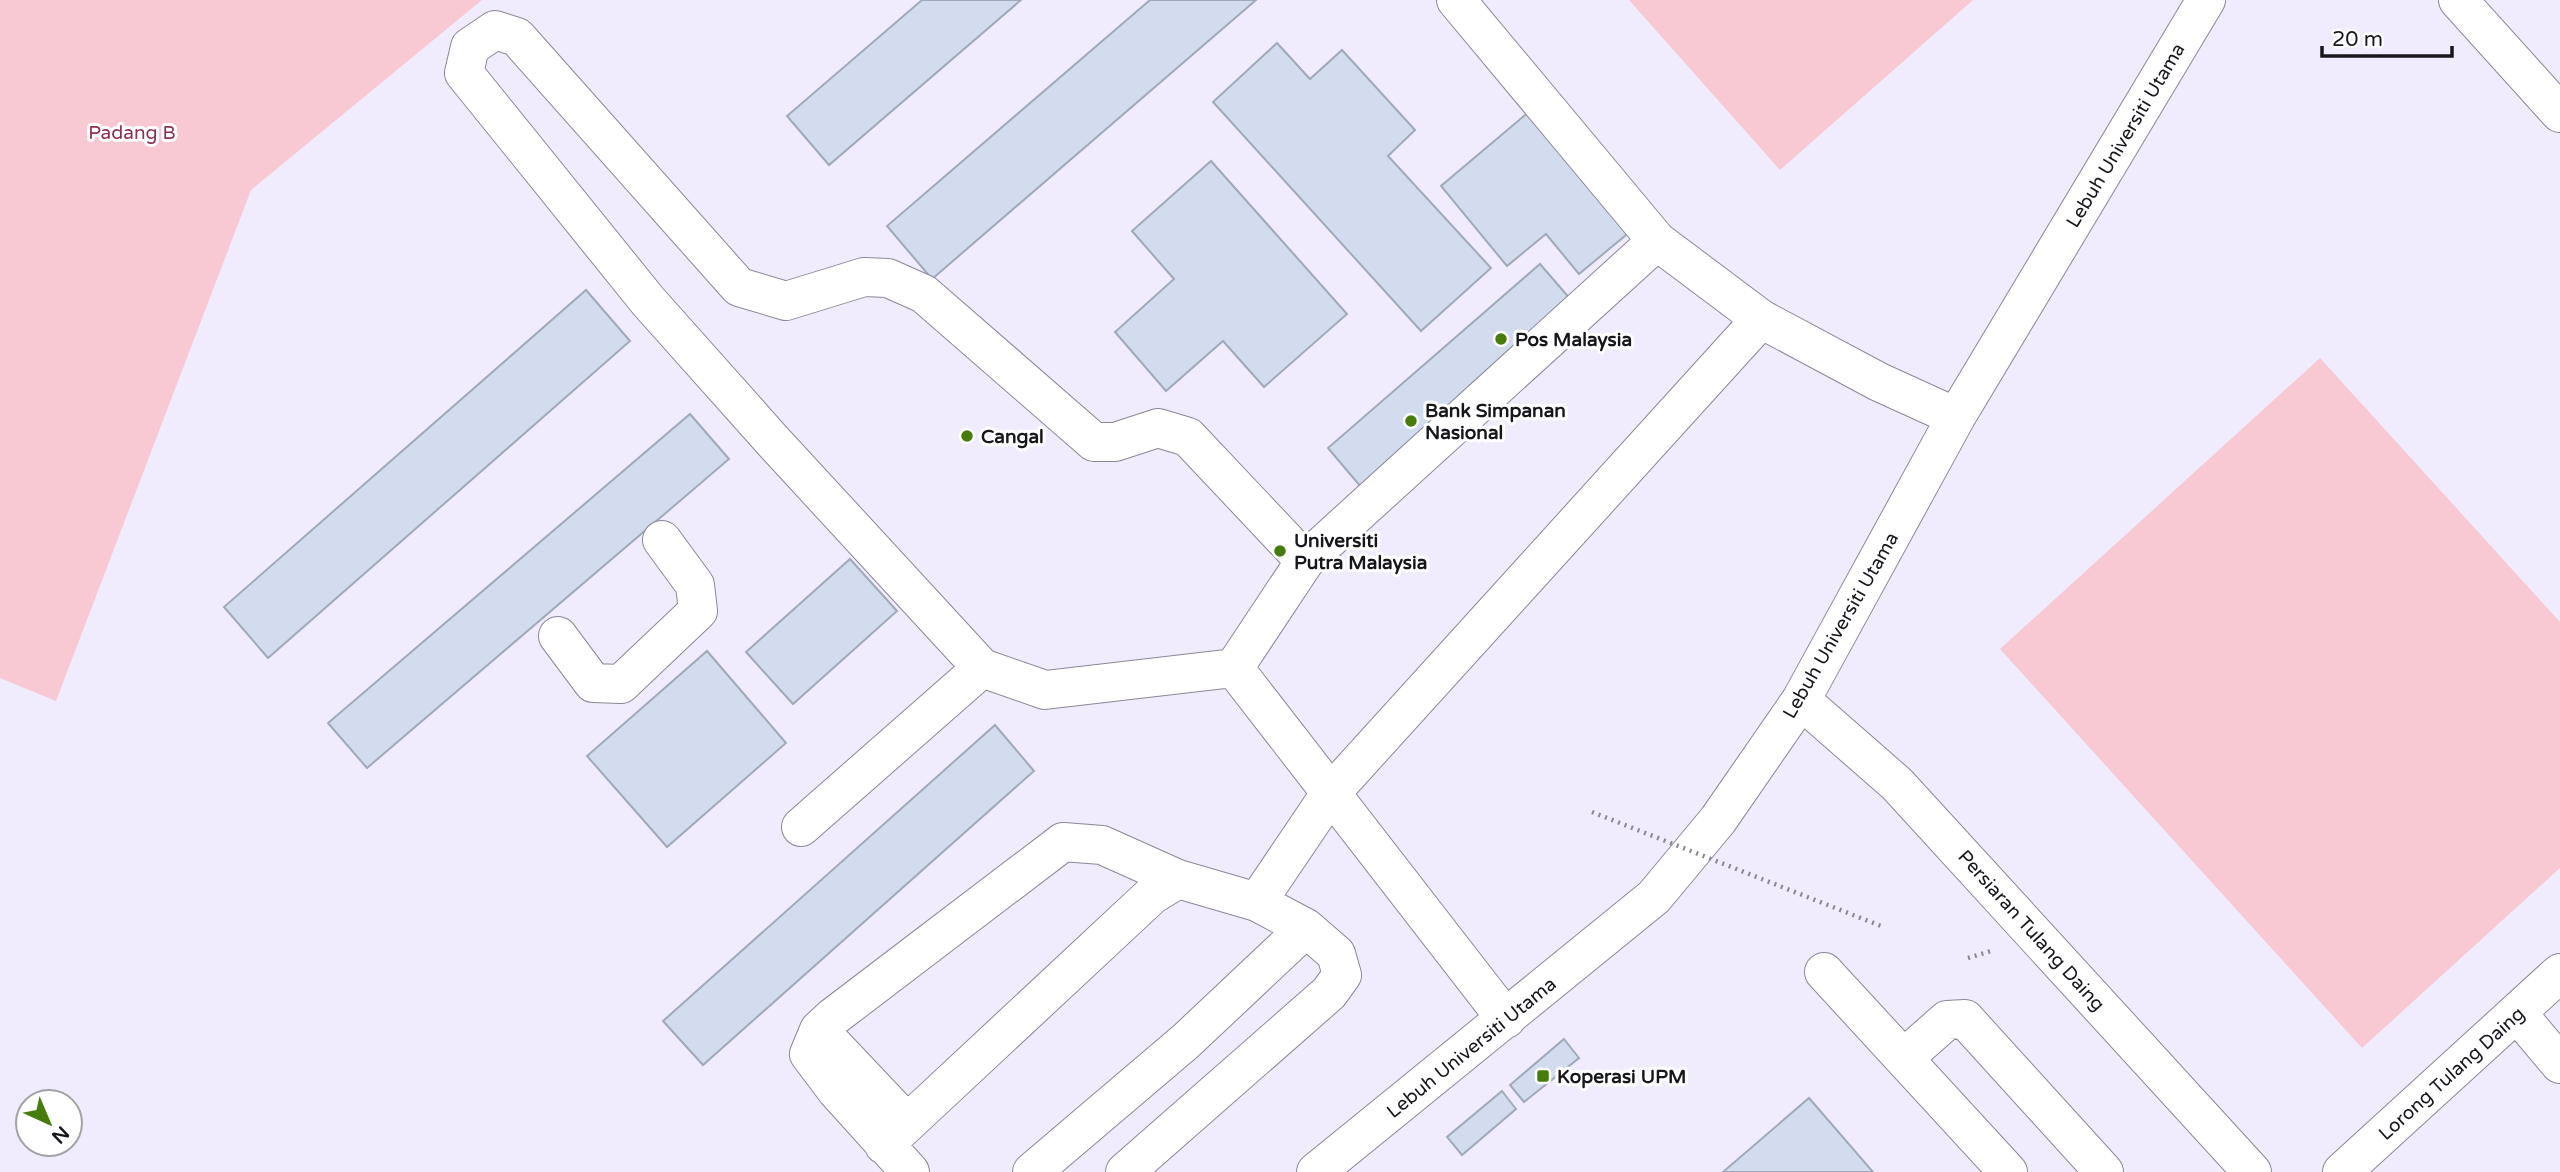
<svg xmlns="http://www.w3.org/2000/svg" width="2560" height="1172" viewBox="0 0 2560 1172" font-family="'Varela Round',sans-serif">
	<style>
		.built { fill: #f0ecfd; fill-rule: evenodd }
		.green { fill: #f8c8d3 }
		.building { fill: #d2dcee; stroke: #a0a9ba; stroke-width: 2 }
		.lines { fill: none; stroke-linecap: round; stroke-linejoin: round }
		.minor-casing { stroke: #8b8698; stroke-width: 40 }
		.path { stroke: #8a888f; stroke-width: 4.5; stroke-dasharray: 2 5; stroke-linecap: butt }
		.minor { stroke: #fff; stroke-width: 38 }
		.path-bridge { stroke: #8a888f; stroke-width: 4.5; stroke-dasharray: 2 5; stroke-linecap: butt }
		.poi-dot { fill: #477b0b; stroke: #fff; stroke-width: 2.5 }
		.labels { text-anchor: middle; stroke-width: 6; stroke-linejoin: round; paint-order: stroke }
		.park-label { font-size: 19px; fill: #8b304e; stroke: #fff }
		.street-label { font-size: 19px; fill: #17161c; stroke: #fff }
		.poi-label { font-size: 19px; font-weight: bold; fill: #17161c; stroke: #fff; text-anchor: start }
	</style>
	<rect width="100%" height="100%" fill="#f8f6fe"/>
	<path class="built" d="M0 0H2560V1172H0ZM28 1102H70V1144H28Z"/>
	<path class="green" d="M0 0H482L251 190 56 701 0 678Z
		M1629 0H1973L1780 170Z
		M2320 358 2560 622V868L2362 1048 2000 649Z"/>
	<path class="building" d="M922 0H1021L829 165 787 116Z
		M1150 0H1256L932 279 887 226Z
		M1277 43 1310 79 1342 50 1415 130 1388 156 1491 268 1421 331 1213 102Z
		M1531 110 1632 230 1579 274 1546 234 1507 266 1441 186Z
		M1211 161 1347 314 1264 387 1223 341 1166 391 1115 332 1174 279 1132 231Z
		M1540 264 1578 308 1366 493 1328 448Z
		M586 290 630 341 268 658 224 607Z
		M690 414 729 459 367 768 328 723Z
		M850 559 897 611 793 704 746 652Z
		M707 651 786 743 667 847 587 756Z
		M995 725 1034 771 703 1065 663 1021Z
		M1564 1039 1579 1058 1524 1102 1510 1085Z
		M1502 1091 1516 1109 1462 1155 1447 1137Z
		M1809 1098 1873 1172H1723Z"/>
	<g class="lines">
		<defs>
			<path id="minor" d="M1456 0 1657 241 1761 319 1879 382 1956 417
				M2458 0 2560 113
				M558 636 593 683 621 684 698 611 695 585 662 540
				M982 668 771 439 648 301 464 73 470 47 495 30 517 37 739 287 786 301 864 277 888 278 924 294 1094 442H1115L1158 428 1188 437 1305 561
				M1234 668 1305 561 1657 241
				M1801 700 1897 784 2252 1172
				M801 827 982 668 1045 690 1234 668 1506 1019
				M1257 902 1330 794 1761 319
				M1824 972 2008 1172
				M2517 1013 2560 1064
				M819 1030 907 1123
				M1904 1058 1947 1020 1965 1019 2104 1172
				M884 1145 1152 895 1178 879 1257 902 1306 928 1186 1041 1032 1172
				M910 1172 836 1090 809 1054 819 1030 833 1017 1063 842 1102 845 1178 879
				M1125 1172 1329 993 1342 975 1336 954 1306 928
				M1316 1172 1654 897 1718 820 1801 700 1956 417 2206 0
				M2342 1172 2560 973"/>
		</defs>
		<use href="#minor" class="minor-casing"/>
		<path class="path" d="M1968 958 1994 950"/>
		<use href="#minor" class="minor"/>
		<path class="path-bridge" d="M1592 812 1881 926"/>
	</g>
	<g class="poi-dot">
		<circle cx="1501" cy="339" r="7"/>
		<circle cx="1411" cy="421" r="7"/>
		<circle cx="967" cy="436" r="7"/>
		<circle cx="1280" cy="551" r="7"/>
		<rect x="1536" y="1069" width="14" height="14" rx="3.5"/>
	</g>
	<g class="labels">
		<g class="park-label">
			<text x="132" y="139">Padang B</text>
		</g>
		<g class="street-label">
			<text transform="translate(2125 135) rotate(-59)" y="7">Lebuh Universiti Utama</text>
			<text transform="translate(1840 625) rotate(-60)" y="7">Lebuh Universiti Utama</text>
			<text transform="translate(2032 930) rotate(48)" y="7">Persiaran Tulang Daing</text>
			<text transform="translate(1471 1047) rotate(-39)" y="7">Lebuh Universiti Utama</text>
			<text transform="translate(2451 1073) rotate(-42)" y="7">Lorong Tulang Daing</text>
		</g>
		<g class="poi-label">
			<text x="1515" y="346">Pos Malaysia</text>
			<text x="1425" y="417">Bank Simpanan<tspan x="1425" dy="22">Nasional</tspan></text>
			<text x="981" y="443">Cangal</text>
			<text x="1294" y="547">Universiti<tspan x="1294" dy="22">Putra Malaysia</tspan></text>
			<text x="1557" y="1083">Koperasi UPM</text>
		</g>
	</g>
	<g transform="translate(49 1123) rotate(136)"><circle r="33" fill="#ffffff" stroke="#a2a2a4" stroke-width="2"/>
	<path d="M0-5L12 26L0 18L-12 26Z" fill="#477b0b"/>
	<text y="-10" font-size="19" font-weight="bold" text-anchor="middle" fill="#17161c">N</text>
	</g>
	<path d="M2322 46v10h130v-10" fill="none" stroke="#17161c" stroke-width="3.5"/>
	<text x="2332" y="46" font-size="21" fill="#17161c" stroke="#ffffff" stroke-width="5" paint-order="stroke">20 m</text>
</svg>
